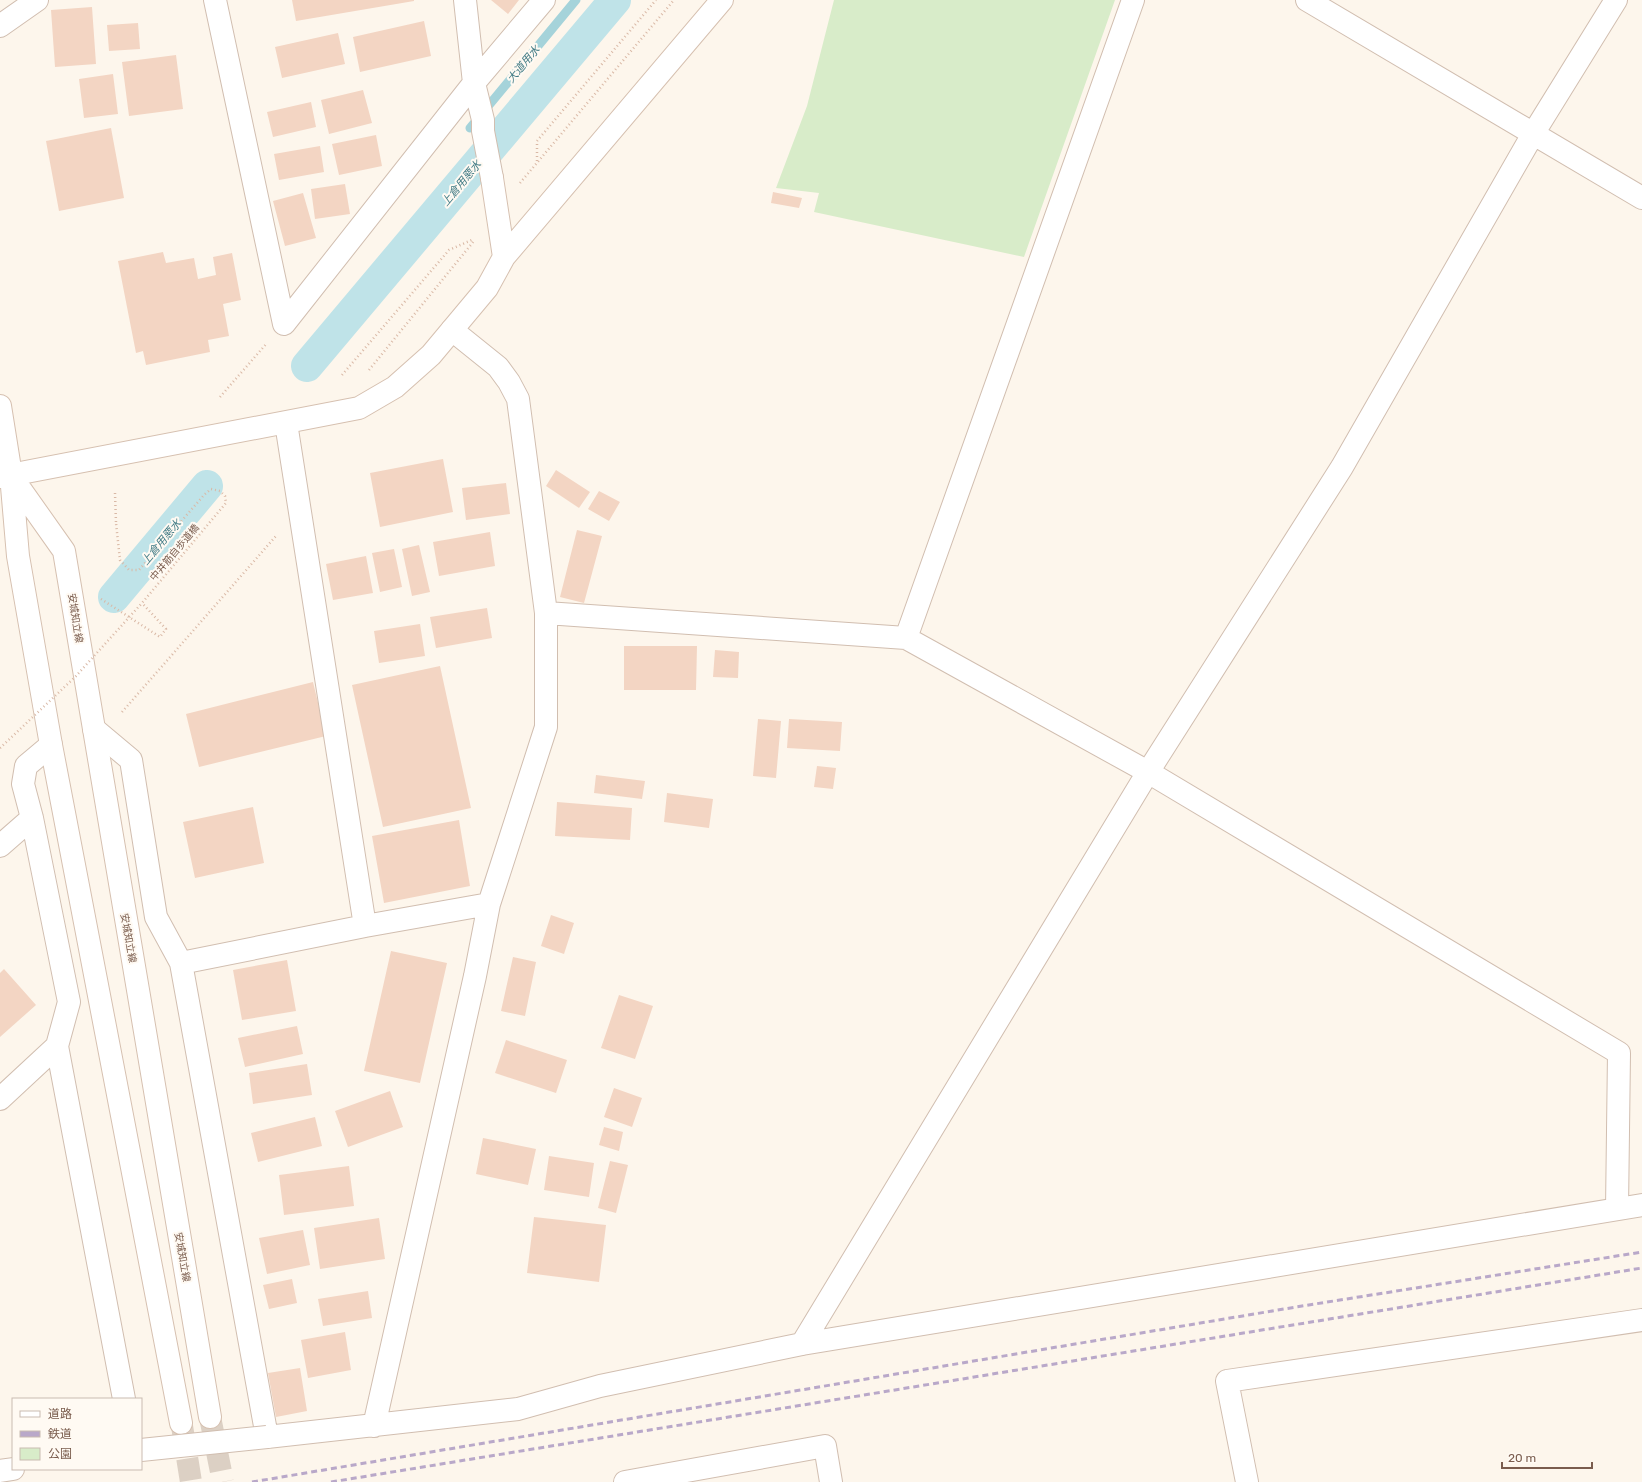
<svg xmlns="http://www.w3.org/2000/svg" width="1642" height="1482" viewBox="0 0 1642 1482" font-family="Rubik,'Noto Sans JP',sans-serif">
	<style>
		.green { fill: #d8ecc9 }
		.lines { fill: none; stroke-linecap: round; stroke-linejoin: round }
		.stream { stroke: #a5d3da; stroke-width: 9 }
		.canal { stroke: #bfe3e8; stroke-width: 32 }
		.building { fill: #f3d5c3 }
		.secondary-tunnel { stroke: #dcd0c4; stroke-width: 22; stroke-dasharray: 22 11; stroke-linecap: butt }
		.street-casing { stroke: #d1beb0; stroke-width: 24 }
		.secondary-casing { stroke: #d6c0b0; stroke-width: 24 }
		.path { stroke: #d9b8a5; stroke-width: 2.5; stroke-dasharray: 1 3; stroke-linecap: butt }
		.street { stroke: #fff; stroke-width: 22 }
		.secondary { stroke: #fff; stroke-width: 22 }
		.rail { stroke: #b9a8c9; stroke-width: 3; stroke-dasharray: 6 4; stroke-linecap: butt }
		.street-bridge-casing { stroke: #d1beb0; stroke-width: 24; stroke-linecap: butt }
		.path-bridge { stroke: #d9b8a5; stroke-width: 2.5; stroke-dasharray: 1 3; stroke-linecap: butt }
		.street-bridge { stroke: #fff; stroke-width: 22 }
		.labels { text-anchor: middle; stroke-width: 4; stroke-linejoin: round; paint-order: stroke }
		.street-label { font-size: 10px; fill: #7a5c4d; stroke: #fffaf3 }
		.water-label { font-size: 11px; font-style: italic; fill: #437c86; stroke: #fffaf3 }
	</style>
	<rect width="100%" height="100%" fill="#fdf6ec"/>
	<path class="green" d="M834 0H1115L1024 257 814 212 819 193 776 188 807 106Z"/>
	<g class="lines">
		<path class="stream" d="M470 128 576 0"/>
		<path class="canal" d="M307 366 615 0
			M114 597 207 486"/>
	</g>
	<path class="building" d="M292 0H414V1L296 21Z
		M491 0H519L508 14Z
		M92 7 96 64 55 67 51 10Z
		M424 21 431 56 360 72 353 37Z
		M138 23 140 49 109 51 107 25Z
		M338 33 345 64 282 78 275 47Z
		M176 55 183 109 129 116 122 62Z
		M113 74 118 114 84 118 79 79Z
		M363 90 372 123 329 134 321 100Z
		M311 102 316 127 273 137 267 112Z
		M111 128 124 198 59 211 46 141Z
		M376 135 382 166 339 175 332 144Z
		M320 146 324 172 279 180 274 154Z
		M345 184 350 214 315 219 311 189Z
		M773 192 802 198 799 208 771 203Z
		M303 193 316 238 285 246 273 201Z
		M163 252 166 263 194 258 198 279 216 275 213 257 232 253 241 300 223 304 229 336 208 340 210 352 146 365 143 351 136 353 118 261Z
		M443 459 453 512 380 527 370 473Z
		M556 470 590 492 579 508 546 486Z
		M506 483 510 514 466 520 462 488Z
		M599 491 620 502 609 521 588 509Z
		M577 530 602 536 584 603 560 597Z
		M490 532 495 566 439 576 433 542Z
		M419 545 430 592 412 596 402 549Z
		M394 549 402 587 380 592 372 553Z
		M366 556 373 593 333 600 326 564Z
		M487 608 492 638 436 648 430 617Z
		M420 624 425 656 379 663 374 631Z
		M624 646H697L696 690H624Z
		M715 650 739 652 738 678 713 677Z
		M440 666 471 808 383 827 352 685Z
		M313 682 326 736 199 767 186 714Z
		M758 719 781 721 776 778 753 776Z
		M789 719 842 722 840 751 787 748Z
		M817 766 836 768 833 789 814 787Z
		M596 775 645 781 642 799 594 793Z
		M667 793 713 799 709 828 664 822Z
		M557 802 632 808 630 840 555 836Z
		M253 807 264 863 195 878 183 822Z
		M459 820 470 886 384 903 372 836Z
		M551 915 574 923 564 954 541 946Z
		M391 951 447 963 420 1083 364 1071Z
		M513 957 536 962 525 1016 501 1011Z
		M287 960 296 1011 242 1020 233 970Z
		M4 969 36 1005 0 1037V973Z
		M619 995 653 1006 635 1059 601 1048Z
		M297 1026 303 1054 245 1067 238 1038Z
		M506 1040 567 1060 556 1093 495 1073Z
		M307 1064 312 1095 253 1104 249 1073Z
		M614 1088 642 1098 632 1127 604 1117Z
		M390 1091 403 1127 348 1147 335 1111Z
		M315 1117 322 1146 258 1162 251 1133Z
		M604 1127 623 1132 619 1151 599 1145Z
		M483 1138 536 1149 528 1185 476 1174Z
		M549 1156 594 1163 589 1197 544 1190Z
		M610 1161 628 1165 616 1213 598 1208Z
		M349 1166 354 1206 284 1215 279 1175Z
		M534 1217 606 1225 599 1282 527 1273Z
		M379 1218 385 1259 320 1269 314 1228Z
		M303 1230 310 1265 267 1274 259 1238Z
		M292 1279 297 1303 269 1309 263 1285Z
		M368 1291 372 1318 323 1326 318 1299Z
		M345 1332 351 1370 308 1378 301 1340Z
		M300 1368 307 1411 276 1417 268 1373Z"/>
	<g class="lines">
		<path class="secondary-tunnel" d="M210 1417 223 1482
			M182 1426 191 1482"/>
		<defs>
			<path id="street" d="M215 0 284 324 474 83 544 0
				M465 0 474 83 483 120V131L492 178
				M1307 0 1642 198
				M0 26 37 0
				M286 423 365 926
				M546 613 906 638 1148 772 1619 1053 1617 1209
				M906 638 1133 0
				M94 729 131 760 156 917 181 963 267 1437 518 1409 600 1386 802 1344 1642 1205
				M51 745 26 766 23 784 32 818 69 1002 57 1046 124 1399
				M0 846 32 818
				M181 963 365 926 489 904
				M0 1099 57 1046
				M802 1344 1148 772 1342 467 1533 134 1616 0
				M374 1426 475 976 489 904 546 727V613L518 399 509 382 498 367 452 330
				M0 1471 13 1469
				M625 1482 825 1446 831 1482
				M1247 1482 1227 1381 1642 1320"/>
			<path id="secondary" d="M492 178 504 257
				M0 406 11 475 18 556 51 745 181 1423
				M11 476 64 551 210 1417
				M0 477 359 408 395 387 431 355 487 288 504 257 722 0"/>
		</defs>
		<use href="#street" class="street-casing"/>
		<use href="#secondary" class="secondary-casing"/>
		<path class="path" d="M537 161V141L656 0
			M520 183 674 0
			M369 370 474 241
			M342 375 449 250 474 239
			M220 397 267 343
			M115 493 116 523
			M101 599 160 637 166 629 142 603
			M122 712 276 536"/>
		<use href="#street" class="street"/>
		<use href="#secondary" class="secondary"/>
		<path class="rail" d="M252 1482 1296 1307 1642 1252
			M331 1482 1642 1268"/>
		<defs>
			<path id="street-bridge" d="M141 1450 267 1437"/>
		</defs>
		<use href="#street-bridge" class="street-bridge-casing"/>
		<path class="path-bridge" d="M0 748 76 676 142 603 226 503 225 496 220 491 211 489 204 495 139 570H129L120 560 116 523"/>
		<use href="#street-bridge" class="street-bridge"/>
	</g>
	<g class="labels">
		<g class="street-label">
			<text transform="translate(174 552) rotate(-50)" y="4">中井筋自歩道橋</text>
			<text transform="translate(76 618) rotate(81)" y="4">安城知立線</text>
			<text transform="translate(129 938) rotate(80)" y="4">安城知立線</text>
			<text transform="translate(183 1257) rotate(80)" y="4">安城知立線</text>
		</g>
		<g class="water-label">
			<text transform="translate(523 64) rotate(-50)" y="4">大道用水</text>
			<text transform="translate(461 183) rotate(-50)" y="4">上倉用悪水</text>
			<text transform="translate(161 542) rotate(-50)" y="4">上倉用悪水</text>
		</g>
	</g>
	<rect x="12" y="1398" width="130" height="72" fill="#fffaf3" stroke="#cabbb1"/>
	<rect x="20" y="1411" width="20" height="6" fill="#ffffff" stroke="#cabbb1"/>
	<text x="48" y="1418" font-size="12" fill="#7a5c4d">道路</text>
	<rect x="20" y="1431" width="20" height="6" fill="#b9a8c9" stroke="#cabbb1"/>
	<text x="48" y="1438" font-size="12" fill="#7a5c4d">鉄道</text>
	<rect x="20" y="1448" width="20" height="12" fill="#d8ecc9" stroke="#cabbb1"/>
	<text x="48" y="1458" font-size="12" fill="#7a5c4d">公園</text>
	<path d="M1502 1462v6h90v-6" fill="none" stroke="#7a5c4d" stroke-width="2"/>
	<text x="1508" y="1462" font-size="12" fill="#7a5c4d" stroke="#fffaf3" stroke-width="3" paint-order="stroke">20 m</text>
</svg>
